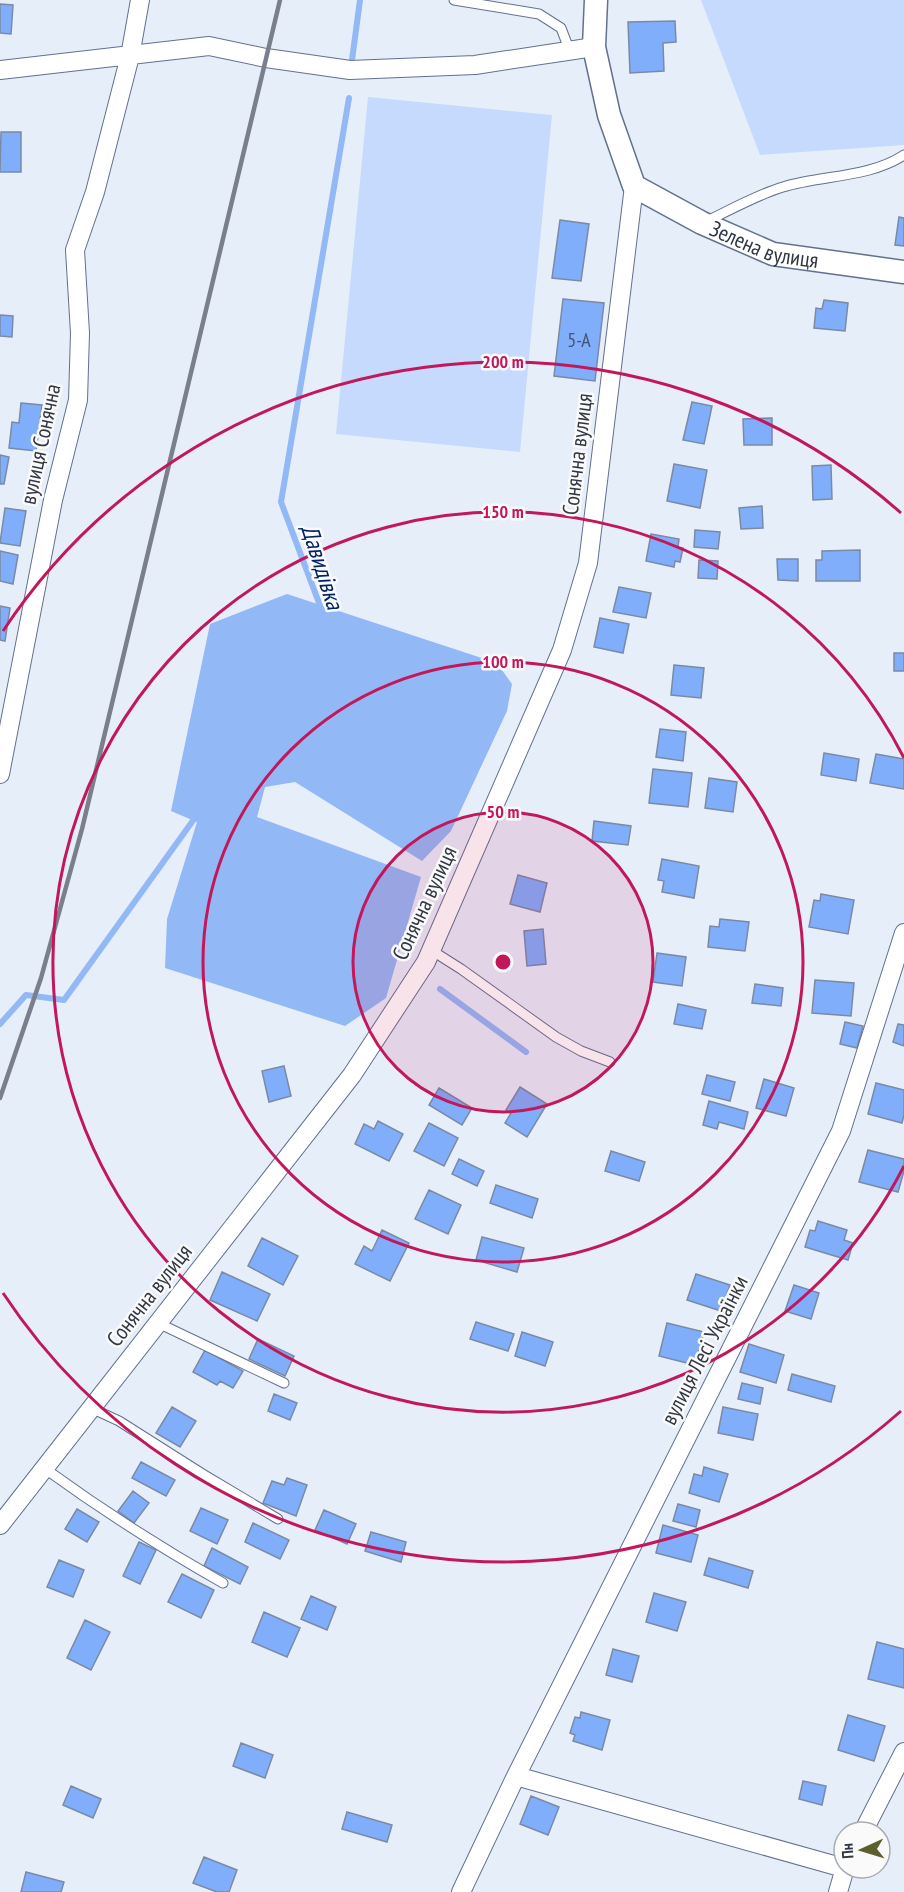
<svg xmlns="http://www.w3.org/2000/svg" width="904" height="1892" viewBox="0 0 904 1892" font-family="'PT Sans Narrow',sans-serif">
	<style>
		.green { fill: #c5dafd }
		.water { fill: #93b8f6 }
		.lines { fill: none; stroke-linecap: round; stroke-linejoin: round }
		.stream { stroke: #93b8f6; stroke-width: 6 }
		.building { fill: #81aefb; stroke: #7a8aa5; stroke-width: 1.5 }
		.service-casing { stroke: #62718c; stroke-width: 11 }
		.minor-casing { stroke: #62718c; stroke-width: 20 }
		.tertiary-casing { stroke: #62718c; stroke-width: 25 }
		.service { stroke: #fff; stroke-width: 9 }
		.minor { stroke: #fff; stroke-width: 18 }
		.tertiary { stroke: #fff; stroke-width: 22 }
		.rail { stroke: #79808c; stroke-width: 4.5 }
		.ring { fill: none; stroke: #c2185b; stroke-width: 3 }
		.labels { text-anchor: middle; stroke-width: 5; stroke-linejoin: round; paint-order: stroke }
		.number-label { font-size: 20px; fill: #445571 }
		.street-label { font-size: 22px; fill: #303743; stroke: #fafafa }
		.water-label { font-size: 24px; font-style: italic; fill: #002364; stroke: #fafafa }
		.centre { fill: #c2185b; stroke: #fafafa; stroke-width: 3 }
		.ring-label { font-size: 18px; text-anchor: middle; font-weight: bold; fill: #c2185b; stroke: #fafafa; stroke-width: 5; stroke-linejoin: round; paint-order: stroke }
	</style>
	<rect width="100%" height="100%" fill="#e6eefa"/>
	<path class="green" d="M701 0H904V145L760 155Z
		M368 97 552 115 520 452 336 434Z"/>
	<path class="water" d="M287 594 497 663 512 684 507 711 451 831 422 861 295 782 265 787 257 817 421 877 386 998 345 1026 165 968 167 919 197 822 171 811 210 624Z"/>
	<g class="lines">
		<path class="stream" d="M352 60 360 0
			M322 611 281 502 349 98
			M440 989 526 1052
			M0 1024 26 995 64 1000 197 815"/>
	</g>
	<path class="building" d="M0 4 13 5 11 34 0 33Z
		M675 21 676 42 663 43 664 71 630 73 628 22Z
		M1 132H21V172H0Z
		M899 217 904 218V246L895 245Z
		M560 220 589 224 581 281 552 278Z
		M563 299 604 303 595 381 554 376Z
		M824 300 848 303 845 331 814 328 816 308 822 309Z
		M0 315 13 316 12 337 0 336Z
		M692 402 712 406 704 444 683 440Z
		M21 403 42 405 36 451 9 448 12 422 19 423Z
		M772 418V445H744L743 419Z
		M0 455 9 457 4 484H0Z
		M674 464 707 470 700 508 667 501Z
		M831 465 832 499 813 500 812 466Z
		M762 506 763 528 741 529 739 508Z
		M5 508 26 511 20 546 0 543Z
		M695 530 720 532 718 549 694 547Z
		M651 534 679 539 678 547 683 548 680 562 675 561 674 567 646 561Z
		M860 550V581H816V560H822V551Z
		M0 551 18 555 13 584 0 581Z
		M777 559H798V581L778 580Z
		M699 560 718 561 717 579 698 578Z
		M619 587 651 593 646 618 613 612Z
		M0 606 10 608 5 641 0 640Z
		M600 618 629 624 623 653 594 647Z
		M894 653H904V671H894Z
		M674 665 704 668 701 698 671 695Z
		M660 729 686 732 683 761 656 757Z
		M824 753 859 759 856 781 821 775Z
		M876 754 904 759V789L870 783Z
		M653 769 692 773 688 807 649 803Z
		M709 778 737 782 733 812 705 808Z
		M594 821 631 826 628 845 592 841Z
		M662 859 699 866 694 898 662 892 664 881 658 880Z
		M518 875 547 883 540 912 510 904Z
		M821 894 854 900 848 934 809 927 814 900 820 901Z
		M720 919 749 922 745 951 708 947 710 926 719 927Z
		M543 929 546 964 527 966 524 931Z
		M657 953 686 957 682 986 653 982Z
		M815 980 854 983 851 1016 812 1013Z
		M755 984 783 988 781 1006 752 1003Z
		M678 1004 706 1010 702 1029 674 1024Z
		M845 1022 863 1026 857 1048 840 1044Z
		M898 1024 904 1025V1046L893 1042Z
		M284 1066 291 1096 269 1102 262 1071Z
		M707 1075 735 1082 730 1101 702 1094Z
		M764 1079 794 1088 786 1116 756 1108Z
		M876 1083 904 1090V1115L902 1123 868 1114Z
		M520 1087 547 1104 527 1137 505 1123 511 1113 506 1110Z
		M439 1088 472 1108 462 1125 429 1105Z
		M709 1101 748 1112 744 1129 719 1122 717 1129 703 1125Z
		M378 1121 403 1134 389 1161 355 1144 364 1124 374 1129Z
		M429 1123 458 1138 444 1166 414 1151Z
		M868 1150 904 1159V1171L898 1192 859 1182Z
		M611 1151 645 1162 639 1181 605 1171Z
		M459 1159 484 1171 477 1186 452 1174Z
		M496 1185 538 1199 532 1218 490 1203Z
		M429 1190 461 1205 448 1234 415 1219Z
		M818 1221 847 1230 844 1240 853 1243 848 1260 805 1247 810 1230 815 1231Z
		M382 1230 409 1243 390 1281 355 1264 364 1246 372 1251Z
		M482 1237 524 1248 517 1272 476 1260Z
		M262 1238 298 1256 283 1285 248 1266Z
		M222 1272 270 1294 257 1321 210 1300Z
		M696 1274 730 1285 721 1311 687 1300Z
		M794 1285 819 1293 811 1319 785 1311Z
		M476 1322 514 1334 508 1351 470 1339Z
		M667 1323 704 1332 695 1365 659 1356Z
		M522 1332 553 1342 545 1366 515 1356Z
		M258 1339 294 1356 285 1376 249 1359Z
		M749 1344 784 1355 776 1383 740 1372Z
		M205 1350 243 1371 233 1388 220 1381 217 1385 193 1372Z
		M792 1374 835 1386 831 1402 788 1390Z
		M742 1383 763 1388 760 1404 738 1399Z
		M274 1394 297 1403 290 1420 268 1411Z
		M172 1407 196 1421 180 1447 156 1433Z
		M723 1407 758 1414 753 1440 718 1433Z
		M141 1462 175 1480 166 1496 132 1478Z
		M704 1467 728 1474 719 1502 689 1493 694 1474 702 1476Z
		M287 1478 307 1485 296 1516 263 1503 272 1481 284 1485Z
		M133 1491 149 1503 134 1523 118 1511Z
		M678 1504 700 1510 696 1527 673 1521Z
		M201 1508 228 1520 217 1544 190 1531Z
		M77 1509 99 1522 87 1542 65 1529Z
		M324 1510 356 1524 347 1544 315 1530Z
		M253 1523 289 1540 280 1559 245 1542Z
		M663 1525 698 1535 691 1562 656 1553Z
		M371 1532 406 1542 401 1562 365 1551Z
		M139 1542 156 1550 140 1584 123 1576Z
		M212 1548 248 1567 240 1584 204 1566Z
		M709 1558 753 1571 748 1588 704 1575Z
		M59 1560 84 1570 73 1597 47 1587Z
		M182 1574 214 1590 201 1618 168 1602Z
		M654 1593 686 1602 677 1631 646 1622Z
		M311 1596 336 1607 327 1630 301 1619Z
		M264 1612 300 1628 287 1657 252 1642Z
		M85 1620 110 1632 91 1670 67 1658Z
		M877 1642 904 1649V1688L868 1679Z
		M613 1649 639 1656 632 1682 606 1675Z
		M581 1712 610 1720 602 1750 573 1741 575 1735 570 1733 575 1717 580 1718Z
		M848 1715 885 1726 874 1761 838 1750Z
		M241 1743 273 1755 265 1778 233 1766Z
		M803 1781 826 1786 822 1805 799 1799Z
		M71 1786 101 1799 93 1818 63 1805Z
		M531 1796 559 1807 548 1835 520 1824Z
		M347 1812 392 1825 387 1842 342 1829Z
		M204 1857 237 1870 229 1892H217L193 1883Z
		M26 1872 64 1882 61 1892H21Z"/>
	<g class="lines">
		<defs>
			<path id="service" d="M454 0 539 14 561 28 569 49
				M707 221C730 210 759 194 783 187 822 175 869 178 904 155
				M431 950 461 969 556 1037 581 1051 610 1062
				M158 1323 284 1383
				M91 1408 119 1421 201 1473 278 1519
				M44 1468C102 1510 161 1548 223 1583"/>
			<path id="minor" d="M0 70 209 46 266 58 350 70 475 65 594 47
				M0 774 53 500 78 400 80 333 75 250 95 192 130 56 140 0
				M0 1525 352 1075 426 962 562 650 588 563 634 186
				M516 1776 844 1868
				M863 1832 904 1752
				M461 1892 516 1776 841 1131 904 933
				M838 1892 845 1868"/>
			<g id="tertiary">
				<path id="s1" d="M596 0 594 47 609 115 634 186 702 223 773 254 904 272"/>
			</g>
		</defs>
		<use href="#service" class="service-casing"/>
		<use href="#minor" class="minor-casing"/>
		<use href="#tertiary" class="tertiary-casing"/>
		<use href="#service" class="service"/>
		<use href="#minor" class="minor"/>
		<use href="#tertiary" class="tertiary"/>
		<path class="rail" d="M0 1098 41 978 82 829 280 0"/>
	</g>
	<circle cx="503" cy="962" r="150" fill="#c2185b" fill-opacity=".12"/>
	<g class="ring">
		<circle cx="503" cy="962" r="150"/>
		<circle cx="503" cy="962" r="300"/>
		<path d="M904 1166A450 450 0 1 1 904 758"/>
		<path d="M901 1411A600 600 0 0 1 3 1293M3 631A600 600 0 0 1 901 513"/>
	</g>
	<g class="labels">
		<g class="number-label">
			<text x="579" y="347">5-А</text>
		</g>
		<g class="street-label">
			<text dy="8" stroke="none"><textPath href="#s1" startOffset="336">Зелена вулиця</textPath></text>
			<text transform="translate(40 444) rotate(-78)" y="8">вулиця Сонячна</text>
			<text transform="translate(577 454) rotate(-83)" y="8">Сонячна вулиця</text>
			<text transform="translate(424 903) rotate(-65)" y="8">Сонячна вулиця</text>
			<text transform="translate(149 1295) rotate(-52)" y="8">Сонячна вулиця</text>
			<text transform="translate(704 1350) rotate(-63)" y="8">вулиця Лесі Українки</text>
		</g>
		<g class="water-label">
			<text transform="translate(322 567) rotate(72)" y="8">Давидівка</text>
		</g>
	</g>
	<circle cx="503" cy="962" r="9" class="centre"/>
	<g class="ring-label">
		<text x="503" y="368">200 m</text>
		<text x="503" y="518">150 m</text>
		<text x="503" y="668">100 m</text>
		<text x="503" y="818">50 m</text>
	</g>
	<g transform="translate(862 1850) rotate(266)"><circle r="28" fill="#fafafa" stroke="#a9acb1" stroke-width="1.5"/>
	<path d="M0-4.5L10 22L0 15L-10 22Z" fill="#5d5f2c"/>
	<text y="-9" font-size="16" font-weight="bold" text-anchor="middle" fill="#303743">Пн</text>
	</g>
</svg>
